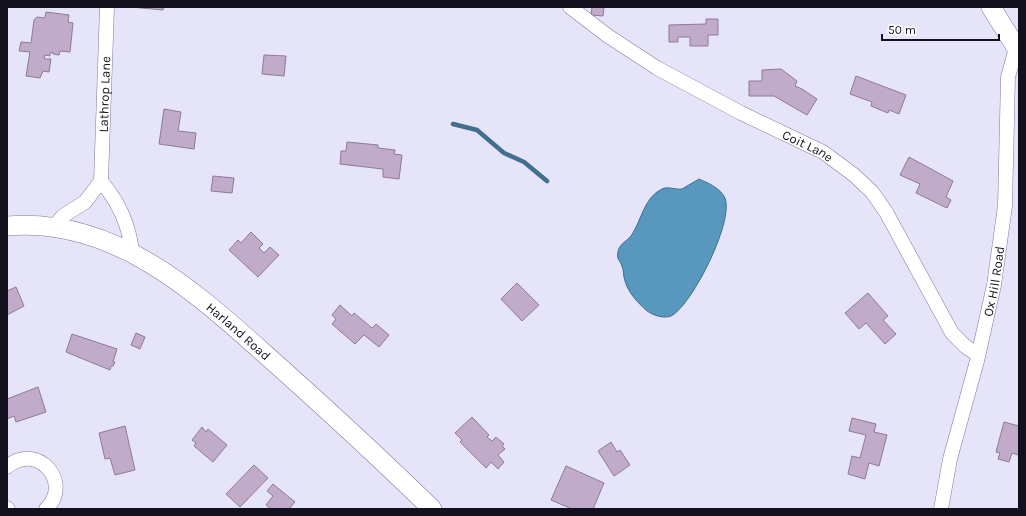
<svg xmlns="http://www.w3.org/2000/svg" width="1026" height="516" viewBox="0 0 1026 516" font-family="Karla,sans-serif">
	<style>
		.water { fill: #5897be; stroke: #436f8e }
		.lines { fill: none; stroke-linecap: round; stroke-linejoin: round }
		.stream { stroke: #436f8e; stroke-width: 4.5 }
		.building { fill: #c0acca; stroke: #8d7a97 }
		.street-casing { stroke: #7d7b9b; stroke-width: 15 }
		.secondary-casing { stroke: #7d7b9b; stroke-width: 20 }
		.street { stroke: #fff; stroke-width: 14 }
		.secondary { stroke: #fff; stroke-width: 19 }
		.labels { text-anchor: middle; stroke-width: 3.5; stroke-linejoin: round; paint-order: stroke }
		.street-label { font-size: 13px; fill: #12111d; stroke: #fff }
	</style>
	<rect width="100%" height="100%" fill="#e5e4f9"/>
	<path class="water" d="M699 179C708 183 718 187 724 196 737 216 692 306 671 316 663 319 652 315 646 310 637 302 628 292 625 281 623 276 624 270 622 266 620 260 616 259 618 252 619 244 626 242 631 236 641 222 644 197 662 189 668 186 675 190 682 189Z"/>
	<g class="lines">
		<path class="stream" d="M453 124 477 130 504 153 524 162 547 181"/>
	</g>
	<path class="building" d="M131 7H164L163 10Z
		M592 7H604L603 16 591 15Z
		M46 12 69 15 68 22 73 23 70 52 60 51 59 55 53 54V52L50 53V56L45 55 44 59H51L49 72 43 71 40 78 26 76 30 52 19 51 21 42 31 43 34 20 37 17 45 18Z
		M706 19H718V35H708V46H690V37H678V42H669V25L706 24Z
		M264 55 286 56 284 76 262 74Z
		M781 69 797 81 795 86 802 89 817 99 807 115 774 96H749V81H762V70Z
		M856 76 906 95 899 114 889 110 888 113 871 106 872 102 850 94Z
		M164 109 181 112 178 131 196 133 194 149 159 144Z
		M347 142 378 145V148L395 150 394 154 402 155 399 179 383 177V169L340 164 341 151H346Z
		M909 157 953 181 946 197 951 200 947 208 916 193 920 184 900 175Z
		M213 176 234 178 232 193 211 191Z
		M251 232 263 244 259 248 264 253 270 247 279 255 258 277 229 250 238 240 241 243Z
		M517 283 539 305 522 321 501 299Z
		M16 287 24 306 7 315V291Z
		M868 293 888 316 883 320 896 334 885 344 866 323 859 329 845 313Z
		M340 305 352 316 354 313 372 328 376 324 389 335 379 347 364 335 355 344 332 324 336 319 332 315Z
		M136 333 145 337 140 349 131 345Z
		M72 334 117 349 113 362H115L113 366H111L110 370 66 352Z
		M38 387 46 412 16 422 14 416 7 419V399Z
		M472 417 489 435 487 437 492 441 496 437 504 444 502 446 505 449 498 455 504 462 498 469 491 462 486 468 460 442 462 440 455 433Z
		M852 418 876 424 874 432 887 435 879 466 869 463 865 479 848 474 852 456 860 458 866 435 849 431Z
		M1004 422 1019 426V455L1012 453 1009 462 998 459 1000 453 996 452Z
		M125 426 135 470 115 475 110 458 105 459 99 433Z
		M202 427 206 432 208 429 227 445 213 462 194 446 196 443 192 440Z
		M611 442 617 452 620 450 630 465 614 476 598 451Z
		M254 465 268 478 240 507 226 494Z
		M566 466 604 483 593 509H572L551 500Z
		M273 484 295 502 289 509H271L266 505 273 496 267 491Z"/>
	<g class="lines">
		<defs>
			<g id="street">
				<path id="s1" d="M570 7 608 36 657 68 741 113 823 152 854 175 872 192 886 212 952 333 965 346 978 355"/>
				<path d="M101 181C119 203 129 224 132 252"/>
				<path id="s2" d="M53 228 63 216 85 202 101 181 107 7"/>
				<path d="M7 467C36 441 74 482 46 509"/>
				<path d="M7 508 8 509"/>
				<path id="s3" d="M941 509 950 459 977 361 994 285 1005 206 1008 77 1016 48"/>
			</g>
			<g id="secondary">
				<path d="M991 7 1019 52"/>
				<path id="s4" d="M7 226C121 216 206 302 284 371 334 416 384 462 432 509"/>
			</g>
		</defs>
		<use href="#street" class="street-casing"/>
		<use href="#secondary" class="secondary-casing"/>
		<use href="#street" class="street"/>
		<use href="#secondary" class="secondary"/>
	</g>
	<g class="labels">
		<g class="street-label">
			<text dy="5" stroke="none"><textPath href="#s2" startOffset="155">Lathrop Lane</textPath></text>
			<text dy="5" stroke="none"><textPath href="#s1" startOffset="276">Coit Lane</textPath></text>
			<text dy="5" stroke="none"><textPath href="#s3" startOffset="234">Ox Hill Road</textPath></text>
			<text dy="5" stroke="none"><textPath href="#s4" startOffset="262">Harland Road</textPath></text>
		</g>
	</g>
	<rect width="1026" height="516" fill="none" stroke="#12111d" stroke-width="16"/>
	<path d="M882 34v6h117v-6" fill="none" stroke="#12111d" stroke-width="2"/>
	<text x="888" y="34" font-size="12" fill="#12111d" stroke="#ffffff" stroke-width="3" paint-order="stroke">50 m</text>
</svg>
